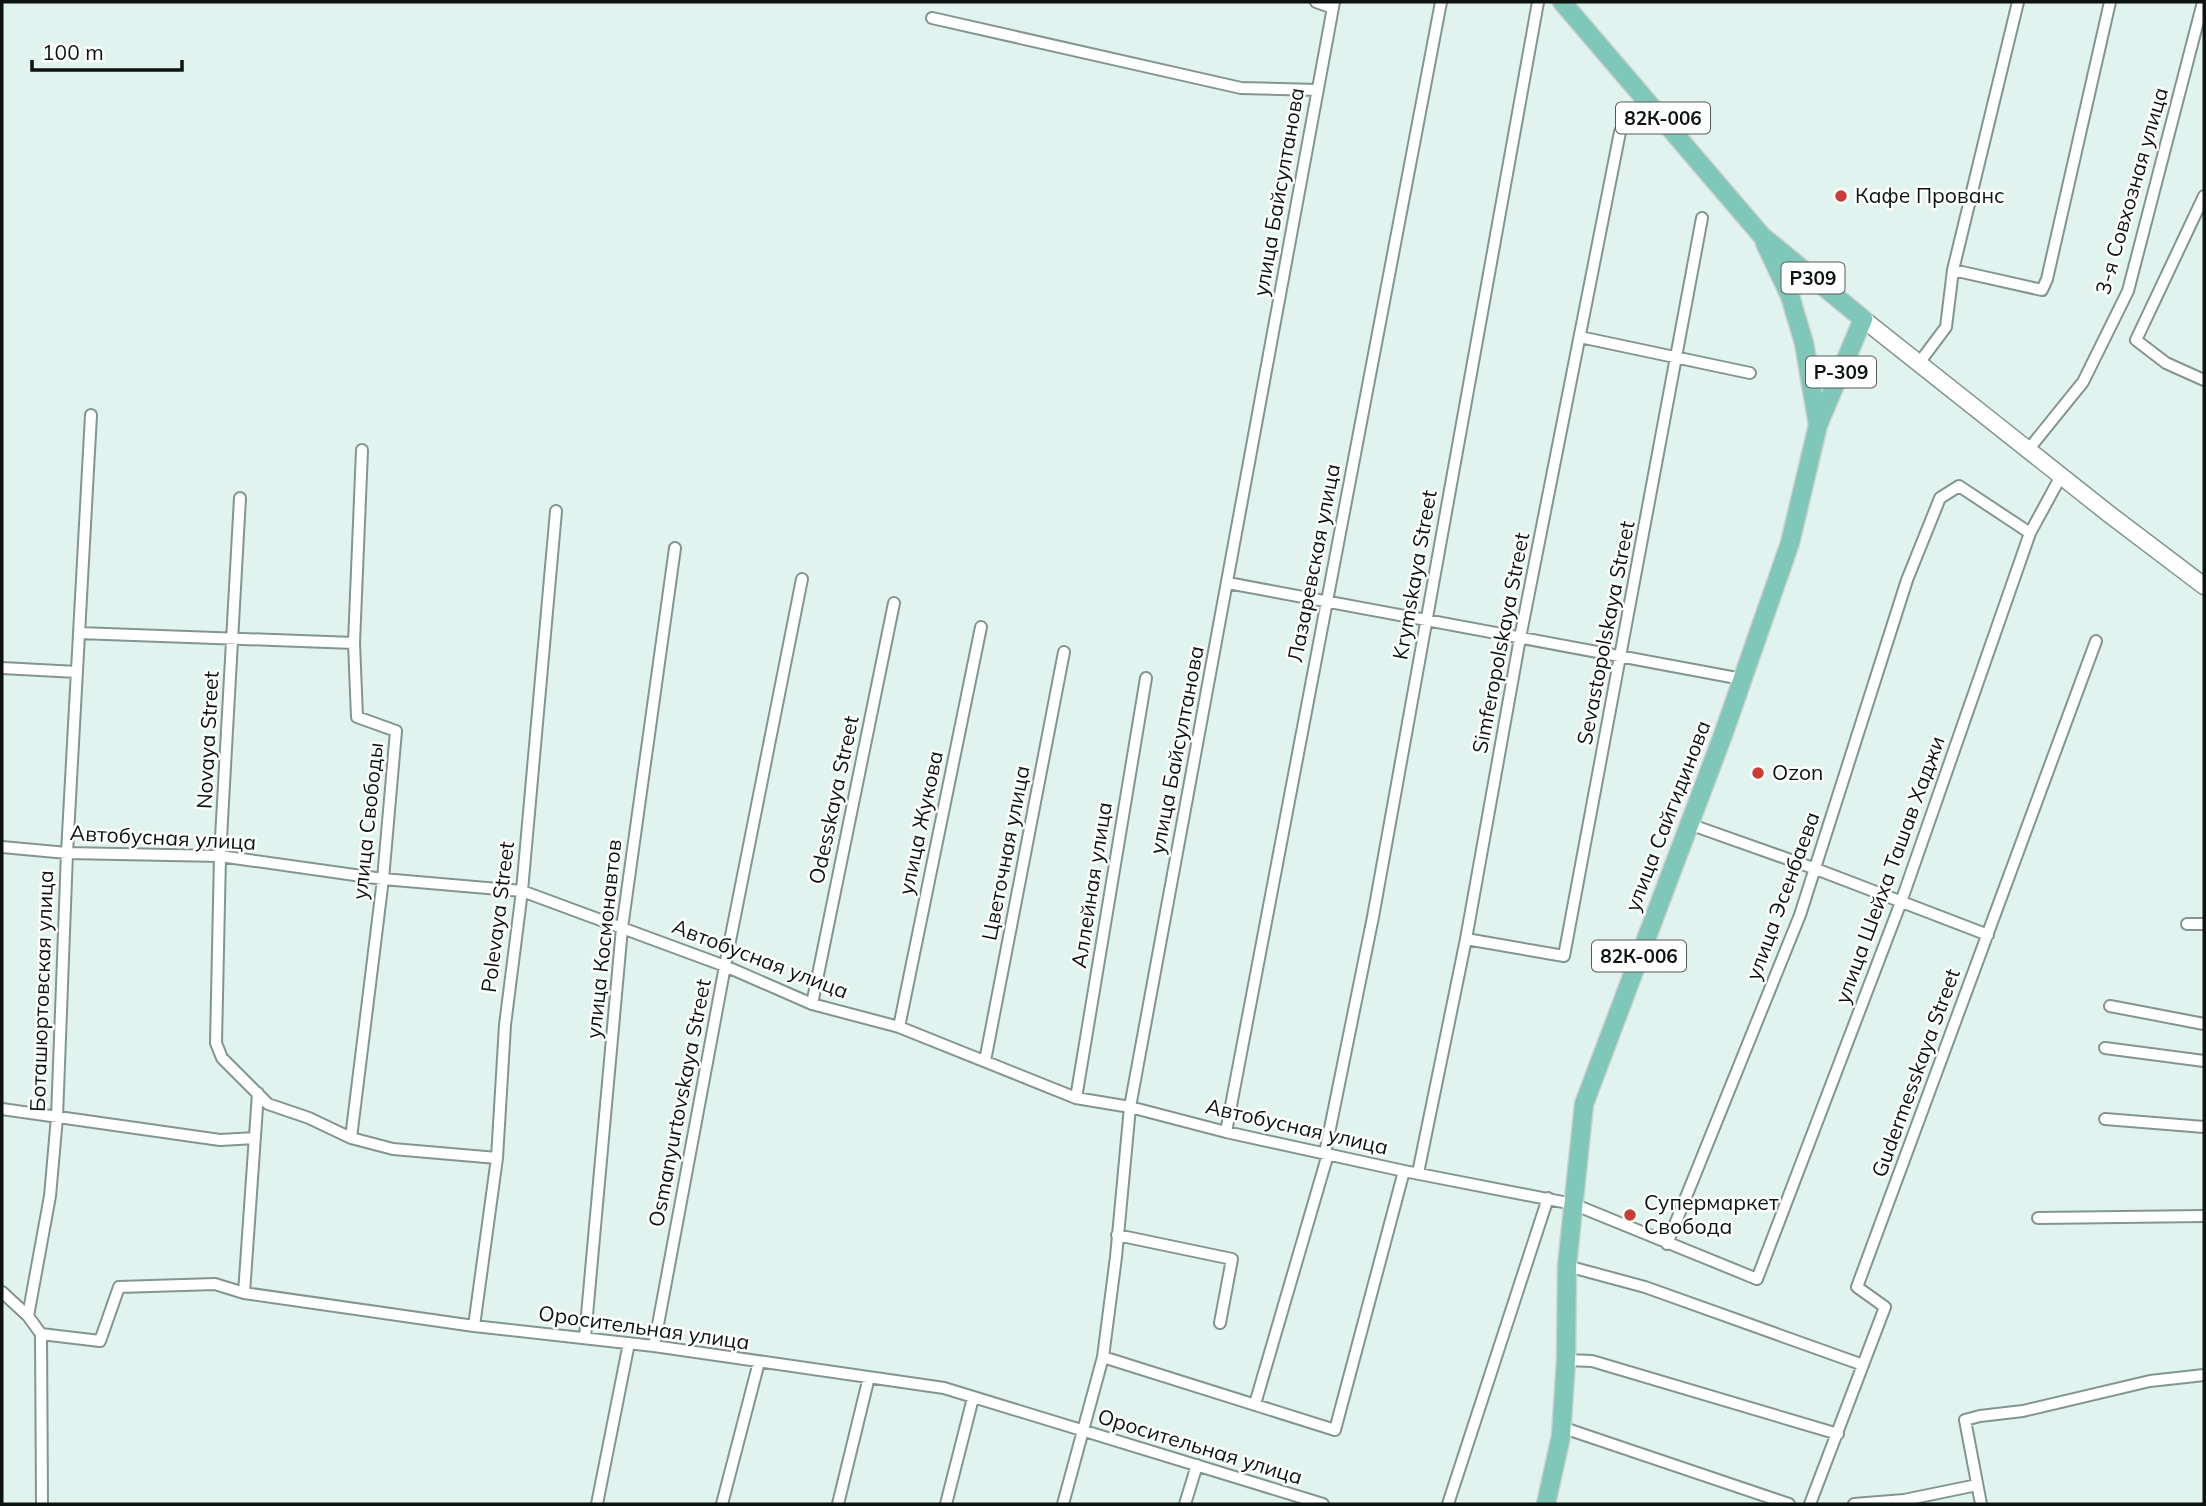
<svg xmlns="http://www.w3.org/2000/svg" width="2206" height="1506" viewBox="0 0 2206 1506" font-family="Mulish,sans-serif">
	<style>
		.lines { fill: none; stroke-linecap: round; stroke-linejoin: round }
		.minor-casing { stroke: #839590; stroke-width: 14 }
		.secondary-casing { stroke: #839590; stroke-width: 19 }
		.primary-casing { stroke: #ced0cf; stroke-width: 21 }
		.minor { stroke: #fff; stroke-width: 10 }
		.secondary { stroke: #fff; stroke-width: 16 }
		.primary { stroke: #7fc7b9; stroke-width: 18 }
		.poi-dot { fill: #ca3c35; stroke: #fff; stroke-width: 2.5 }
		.labels { text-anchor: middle; stroke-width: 5; stroke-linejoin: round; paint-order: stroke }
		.shield { fill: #fff; stroke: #555a58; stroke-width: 2 }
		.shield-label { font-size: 19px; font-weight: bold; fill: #0c1311 }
		.street-label { font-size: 21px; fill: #0c1311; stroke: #fff }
		.poi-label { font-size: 21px; fill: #0c1311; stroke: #fff; text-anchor: start }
	</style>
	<rect width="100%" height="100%" fill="#e0f3ee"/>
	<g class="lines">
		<defs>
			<path id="minor" d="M1316 2 1333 8
				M932 18 1241 88 1318 90
				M2204 196 2136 340 2166 363 2204 380
				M1953 270 2042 290 2047 279 2110 2
				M1580 337 1750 373
				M1919 363 1946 327 1953 270 2018 2
				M2028 450 2083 382 2128 291 2203 2
				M240 498 220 856 216 1043 222 1058 268 1104 309 1118 351 1138 393 1149 497 1158
				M1228 583 1742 679
				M79 633 354 643
				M2 668 77 672
				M1689 824 1816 869 1988 935
				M2 847 67 853 220 856 383 879 522 891 725 966 812 1004 899 1027 1076 1098 1130 1107 1226 1132 1404 1171 1573 1204 1757 1279 1901 902 2030 533 2061 476
				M2187 924H2204
				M1466 939 1564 956 1702 218
				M812 1004 894 603
				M2110 1006 2204 1024
				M899 1027 981 627
				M2105 1048 2204 1061
				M985 1061 1064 652
				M1076 1098 1146 678
				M2 1109 220 1140 255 1138
				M2105 1119 2204 1127
				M1226 1132 1441 2
				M351 1138 383 879 396 731 357 717 354 643 362 450
				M1325 1153 1373 917 1538 2
				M1418 1173 1466 939 1520 638 1620 132 1626 121
				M2038 1218 2204 1216
				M1117 1235 1232 1259 1220 1323
				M1667 1244 1800 915 1907 580 1940 498 1959 486 2030 533
				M1567 1266 1645 1287 1863 1365
				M2 1292 28 1316 41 1334 100 1341 119 1287 215 1284 244 1293 474 1326 654 1346 944 1388 1323 1504
				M244 1293 258 1093
				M28 1316 50 1196 57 1117 67 853 91 415
				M474 1326 497 1158 505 1025 522 891 556 511
				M41 1334 42 1504
				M585 1337 622 928 675 548
				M654 1346 725 966 802 579
				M1103 1357 1335 1430 1404 1171
				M1566 1360 1592 1361 1838 1434
				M1255 1404 1328 1154
				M1561 1427 1789 1504
				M597 1504 629 1343
				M722 1504 759 1362
				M838 1504 869 1377
				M946 1504 973 1398
				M1063 1504 1103 1357 1116 1257 1130 1107 1334 2
				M1185 1504 1197 1465
				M1448 1504 1548 1198
				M1810 1504 1885 1307 1857 1287 2096 641
				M1854 1504 1904 1500 1977 1485
				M1981 1504 1965 1420 1980 1416 2023 1411 2150 1381 2204 1375"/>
			<path id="secondary" d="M1863 319 2109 514 2204 586"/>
			<path id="primary" d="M1765 243 1790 296 1804 343 1818 425
				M1546 1504 1561 1436 1566 1360 1567 1266 1584 1104 1723 735 1790 543 1818 425 1863 319 1762 236 1562 2"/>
		</defs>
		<use href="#minor" class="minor-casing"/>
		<use href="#secondary" class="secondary-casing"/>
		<use href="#primary" class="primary-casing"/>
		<use href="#minor" class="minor"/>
		<use href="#secondary" class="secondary"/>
		<use href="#primary" class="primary"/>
	</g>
	<g class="poi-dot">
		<circle cx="1841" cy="196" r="7"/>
		<circle cx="1758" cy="773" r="7"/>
		<circle cx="1630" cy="1215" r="7"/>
	</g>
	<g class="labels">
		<g class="shield">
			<rect x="1616" y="102.5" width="94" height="31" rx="5"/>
			<rect x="1781.5" y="262.5" width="63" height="31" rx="5"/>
			<rect x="1806" y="356.5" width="70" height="31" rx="5"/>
			<rect x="1592" y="940.5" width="94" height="31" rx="5"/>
		</g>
		<g class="shield-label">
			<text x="1663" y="125">82К-006</text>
			<text x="1813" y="285">Р309</text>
			<text x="1841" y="379">Р-309</text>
			<text x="1639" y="963">82К-006</text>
		</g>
		<g class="street-label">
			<text transform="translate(2132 191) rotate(-74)" y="7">3-я Совхозная улица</text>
			<text transform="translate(1279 192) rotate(-80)" y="7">улица Байсултанова</text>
			<text transform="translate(1314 563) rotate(-79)" y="7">Лазаревская улица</text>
			<text transform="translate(1415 575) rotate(-80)" y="7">Krymskaya Street</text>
			<text transform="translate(1606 633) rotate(-79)" y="7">Sevastopolskaya Street</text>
			<text transform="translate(1501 643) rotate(-79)" y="7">Simferopolskaya Street</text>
			<text transform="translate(208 740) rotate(-87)" y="7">Novaya Street</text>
			<text transform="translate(1177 750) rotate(-79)" y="7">улица Байсултанова</text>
			<text transform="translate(834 800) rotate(-78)" y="7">Odesskaya Street</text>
			<text transform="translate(1668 816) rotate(-69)" y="7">улица Сайгидинова</text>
			<text transform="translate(368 821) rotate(-84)" y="7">улица Свободы</text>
			<text transform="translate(921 823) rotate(-78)" y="7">улица Жукова</text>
			<text transform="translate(163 838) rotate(3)" y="7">Автобусная улица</text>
			<text transform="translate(1006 853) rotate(-79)" y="7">Цветочная улица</text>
			<text transform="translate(1890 870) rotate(-70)" y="7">улица Шейха Ташав Хаджи</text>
			<text transform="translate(1092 885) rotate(-81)" y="7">Аллейная улица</text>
			<text transform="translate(1783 896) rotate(-70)" y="7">улица Эсенбаева</text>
			<text transform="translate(498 917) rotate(-83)" y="7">Polevaya Street</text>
			<text transform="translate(604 939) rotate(-84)" y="7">улица Космонавтов</text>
			<text transform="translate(760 959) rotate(21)" y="7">Автобусная улица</text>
			<text transform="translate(42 991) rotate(-88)" y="7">Боташюртовская улица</text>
			<text transform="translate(1916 1073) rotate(-70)" y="7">Gudermesskaya Street</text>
			<text transform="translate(680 1103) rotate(-79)" y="7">Osmanyurtovskaya Street</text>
			<text transform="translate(1297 1127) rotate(13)" y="7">Автобусная улица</text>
			<text transform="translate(644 1328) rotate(8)" y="7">Оросительная улица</text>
			<text transform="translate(1200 1447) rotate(17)" y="7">Оросительная улица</text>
		</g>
		<g class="poi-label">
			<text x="1855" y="203">Кафе Прованс</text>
			<text x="1772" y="780">Ozon</text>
			<text x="1644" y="1210">Супермаркет<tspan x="1644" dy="24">Свобода</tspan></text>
		</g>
	</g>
	<rect width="2206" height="1506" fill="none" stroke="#0c1311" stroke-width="7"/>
	<path d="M32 60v10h150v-10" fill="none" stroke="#0c1311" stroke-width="3.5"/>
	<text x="42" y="60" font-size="21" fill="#0c1311" stroke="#ffffff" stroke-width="5" paint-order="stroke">100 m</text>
</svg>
